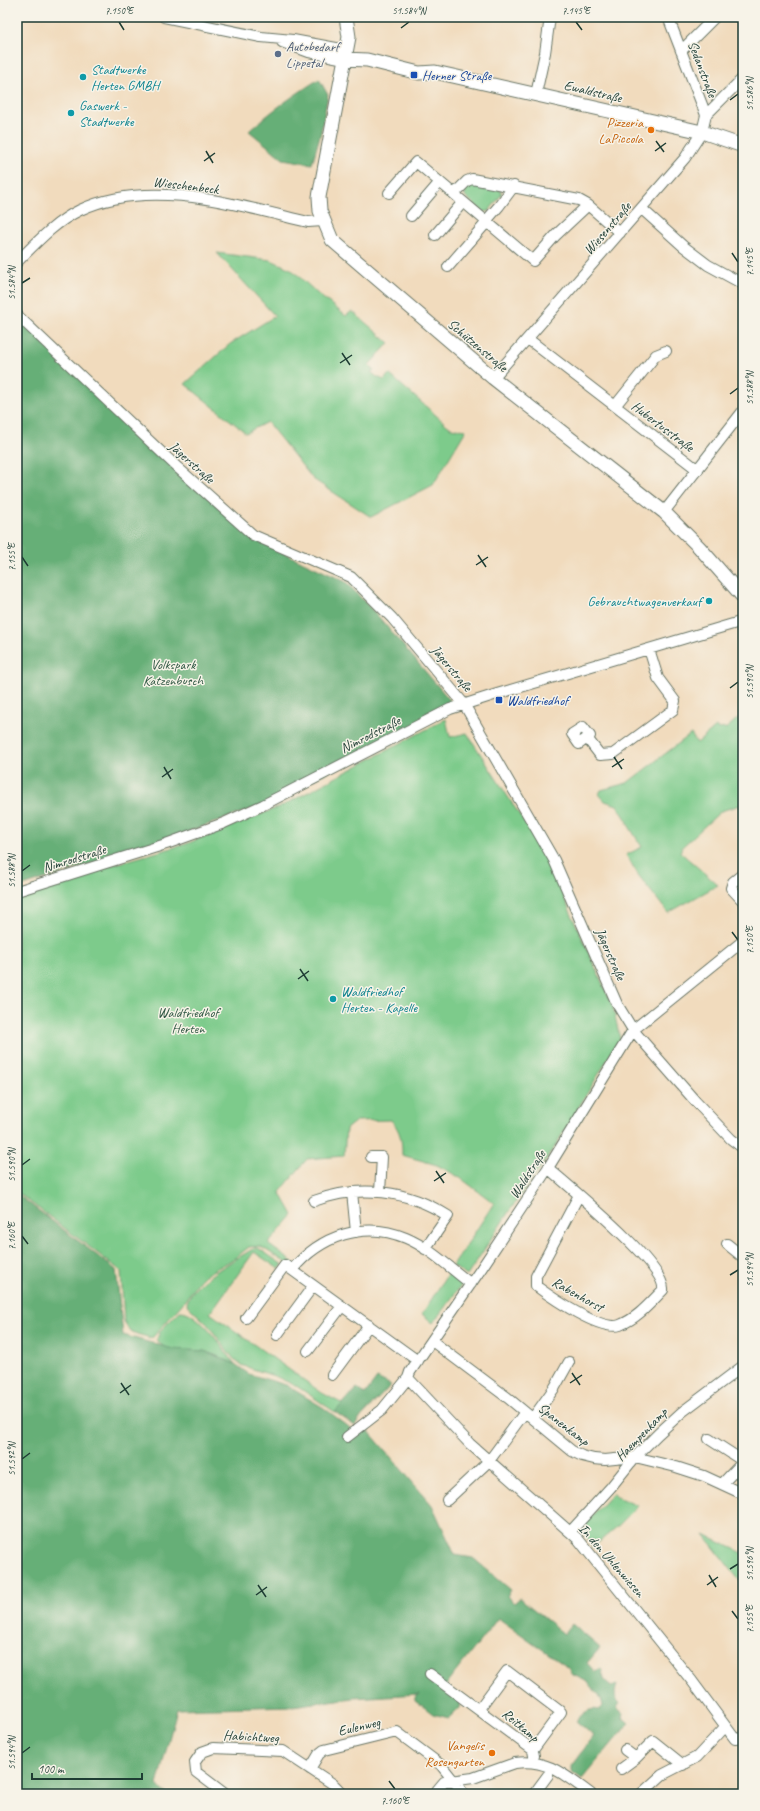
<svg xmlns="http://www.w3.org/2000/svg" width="760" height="1811" viewBox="0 0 760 1811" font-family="Caveat,sans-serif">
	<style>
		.green { fill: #7dcb8b; stroke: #4e8460 }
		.forest { fill: #66af77; stroke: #427656 }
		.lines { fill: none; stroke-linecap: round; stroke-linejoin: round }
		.minor-casing { stroke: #687464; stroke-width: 12 }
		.major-casing { stroke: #687464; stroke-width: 15 }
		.minor { stroke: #fff; stroke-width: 10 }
		.major { stroke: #fff; stroke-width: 13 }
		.ticks { fill: none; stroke: #1f3d34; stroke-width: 1.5 }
		.service-dot { fill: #5c6f8a; stroke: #f7f3e8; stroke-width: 1.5 }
		.transit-dot { fill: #1a4fb4; stroke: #f7f3e8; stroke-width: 1.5 }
		.culture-dot { fill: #0f9aa8; stroke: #f7f3e8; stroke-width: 1.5 }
		.food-dot { fill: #e8710a; stroke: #f7f3e8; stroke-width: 1.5 }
		.labels { text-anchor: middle; stroke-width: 3; stroke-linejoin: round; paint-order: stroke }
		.service-label { font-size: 14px; fill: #4e5e75; stroke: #f7f3e8; text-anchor: start }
		.culture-label { font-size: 14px; fill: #0d838f; stroke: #f7f3e8; text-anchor: start }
		.street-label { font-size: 14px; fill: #1f3d34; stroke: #f7f3e8 }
		.transit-label { font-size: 14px; fill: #164399; stroke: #f7f3e8; text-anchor: start }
		.food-label { font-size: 14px; fill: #c56008; stroke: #f7f3e8; text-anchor: end }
		.park-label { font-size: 14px; fill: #325945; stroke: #f7f3e8 }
		.neatline { fill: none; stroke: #1f3d34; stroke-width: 1.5 }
		.ticks-label { font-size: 10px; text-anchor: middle; fill: #1f3d34 }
	</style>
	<rect width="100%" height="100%" fill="#f7f3e8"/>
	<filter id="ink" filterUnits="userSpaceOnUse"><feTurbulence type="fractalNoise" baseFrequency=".025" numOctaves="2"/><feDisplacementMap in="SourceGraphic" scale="8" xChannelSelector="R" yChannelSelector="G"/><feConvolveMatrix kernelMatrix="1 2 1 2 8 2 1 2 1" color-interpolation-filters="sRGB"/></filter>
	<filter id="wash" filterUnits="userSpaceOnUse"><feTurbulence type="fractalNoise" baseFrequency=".012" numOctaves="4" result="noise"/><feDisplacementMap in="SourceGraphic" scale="16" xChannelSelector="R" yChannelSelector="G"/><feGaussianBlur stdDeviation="0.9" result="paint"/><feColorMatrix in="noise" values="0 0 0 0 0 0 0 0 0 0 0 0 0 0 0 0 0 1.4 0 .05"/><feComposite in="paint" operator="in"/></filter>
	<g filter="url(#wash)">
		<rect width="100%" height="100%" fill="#f1dbbd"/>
		<path class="green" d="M472 183 500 190 502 194 489 211 483 212 465 196V190Z
			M217 253 271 260 291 269 319 295 346 316 352 311 389 343 369 365 374 370 371 372 377 377 384 380 389 374 447 425 451 428 466 430 433 485 371 517 313 479 267 422 246 433 185 384 230 344 275 316Z
			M738 718 743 723V804L721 811 682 847 680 852 718 885 668 913 639 876 626 855 642 847 627 823 628 822 617 805 605 801 599 794 601 790 627 783 691 734 697 743 716 727 718 729 727 728Z
			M446 719 450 737 467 733 544 853 613 1007 620 1039 554 1148 508 1213 467 1276 453 1266 494 1203 459 1177 437 1165 402 1155C402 1141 401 1131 391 1120L356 1121 346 1129 344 1156 307 1159 280 1192 293 1215 268 1244 294 1263 292 1265 285 1262 260 1246 249 1247 235 1258 205 1275 199 1281 182 1304 153 1337 148 1339V1337C137 1334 128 1333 124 1321L121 1271 17 1192V895L87 872 186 844 282 806Z
			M254 1248H258L283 1265 279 1269 254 1252 210 1313 322 1393 343 1404 335 1412 298 1387 277 1377 241 1365 233 1358 208 1325 187 1305C187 1284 238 1259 254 1248Z
			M449 1272 463 1283 433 1323 422 1314Z
			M180 1311C198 1310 224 1350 235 1364 225 1360 213 1353 203 1351 189 1349 164 1355 157 1339L160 1331Z
			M613 1493 617 1497 638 1506 619 1525 592 1548 587 1537 586 1522Z
			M704 1535 743 1553V1585Z"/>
		<path class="forest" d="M319 79 328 95 321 132 312 164 283 159 249 131C271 111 294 95 319 79Z
			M17 315 250 537 346 582 377 615 455 706 264 805 167 839 17 888Z
			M17 1194 116 1270 123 1335 173 1349 204 1351 235 1364 249 1374 286 1385 324 1408 357 1433 366 1428 432 1505 455 1555 473 1558 511 1590 507 1596 514 1603 520 1598 564 1634 572 1624 600 1648 587 1663 595 1672 601 1668 604 1679 611 1687 617 1685C615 1691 613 1698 620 1703L617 1708 623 1713 622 1717 629 1723 582 1779 571 1771V1766L594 1736 576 1721C582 1714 589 1707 599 1710L603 1706C599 1688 594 1694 588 1682L571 1674 570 1669 498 1618 448 1682 444 1690 460 1702 459 1708 449 1718 433 1714 416 1701V1696L419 1694 353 1698 292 1706 177 1709 157 1785 167 1794H17Z
			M377 1378 391 1385 361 1417 355 1426 335 1412 357 1388 365 1394Z"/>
	</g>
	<g filter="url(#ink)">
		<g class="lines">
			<defs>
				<path id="minor" d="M164 17 261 37 293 40 347 50
					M282 42 309 52 345 59
					M681 51 715 17
					M536 94 545 53 550 17
					M706 115 743 78
					M389 193 416 162 454 194
					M588 205 556 235 533 261 454 194 467 181 472 179 579 200 588 205 620 233
					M642 209 683 246 708 265 743 284
					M411 216 440 182
					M486 221 499 206 514 186
					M435 235 463 202
					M17 262C36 243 55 222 80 210 150 177 237 205 308 222L323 221
					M448 267 487 222
					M17 315 178 468 253 535 351 577 392 618 464 704 554 860 617 1004 633 1030 696 1102 731 1139 743 1148
					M528 339 615 406
					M666 351 656 355 615 406 698 470
					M493 378 685 158 702 132 706 115 668 17
					M664 512 743 411
					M587 738 579 744 572 734 583 727 590 736 587 738 600 755 613 754 673 710 675 701 658 678 649 649
					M743 874 733 882 731 888 743 901
					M17 891 166 844 224 823 263 805 450 709 497 694 743 621
					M371 1157H382L380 1192
					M548 1168C568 1186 667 1266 663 1290 650 1303 638 1318 620 1325 601 1332 551 1297 536 1286V1276L579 1195
					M352 1192 356 1232
					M314 1201C359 1184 408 1190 448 1216L425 1249
					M727 1244 743 1257
					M292 1270C320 1236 364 1220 406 1238 430 1248 451 1269 471 1284
					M246 1318 285 1265 418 1361
					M277 1335 313 1286
					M432 1341 508 1398 572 1451 582 1456 594 1459 605 1460 635 1457 676 1467 704 1476 743 1494
					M308 1351 342 1306
					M332 1375 369 1325
					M408 1378 470 1444 578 1539 692 1681 735 1739 743 1738
					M533 1418 555 1387 569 1362
					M347 1437 382 1410 408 1378 410 1372 481 1269 548 1168 633 1030 743 941
					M709 1439 743 1461
					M722 1484 743 1462
					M447 1500 489 1461 525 1412
					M570 1532 611 1487 635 1457 658 1434 682 1412 743 1366
					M430 1674 533 1750 534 1756
					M479 1709 507 1671 561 1712 533 1750
					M625 1750 636 1758
					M310 1769 319 1754 324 1750 397 1732 441 1765 464 1794
					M621 1769 636 1758 653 1741 683 1765
					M225 1794 196 1772 195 1762 202 1752 213 1748 283 1751 333 1784 343 1794
					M434 1794 444 1782 473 1778 515 1763C547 1758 566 1776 591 1794
					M534 1794 548 1775
					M641 1794 662 1775 697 1757 725 1727"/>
				<path id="major" d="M346 17 349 37 319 197 320 211 332 240 493 378 664 512 699 547 743 597
					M345 59 367 60 419 73 435 72 702 132 743 146"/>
			</defs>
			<use href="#minor" class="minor-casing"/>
			<use href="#major" class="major-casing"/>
			<use href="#minor" class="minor"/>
			<use href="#major" class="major"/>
		</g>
	</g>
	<path class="ticks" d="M119 22 124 30M576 22 582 30M401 28 409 22M730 100 738 94M656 141 664 152M206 151 213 163M655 151 666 143M204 161 215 153M732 253 738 262M22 283 30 278M342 353 350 365M340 363 352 355M730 394 738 388M478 555 486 567M22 557 28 566M476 565 488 557M730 688 738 682M614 757 622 769M164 767 171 779M612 767 624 759M162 777 173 769M22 871 30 865M732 932 738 940M300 969 308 981M298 979 309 971M22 1165 30 1159M436 1171 444 1183M434 1181 446 1173M22 1236 28 1244M730 1275 738 1270M572 1373 580 1385M121 1383 129 1395M570 1383 582 1375M120 1393 131 1385M22 1459 30 1453M730 1569 738 1564M709 1575 716 1587M258 1585 266 1597M707 1585 718 1577M256 1595 267 1587M732 1611 738 1619M22 1753 30 1747M389 1781 395 1789"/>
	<circle class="service-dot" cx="278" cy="54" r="4"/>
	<g class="transit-dot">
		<rect x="410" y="71" width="8" height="8" rx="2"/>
		<rect x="495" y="696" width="8" height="8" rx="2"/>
	</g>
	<g class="culture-dot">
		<circle cx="83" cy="77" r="4"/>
		<circle cx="71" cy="113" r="4"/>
		<circle cx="709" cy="601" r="4"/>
		<circle cx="333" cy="999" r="4"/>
	</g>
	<g class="food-dot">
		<circle cx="651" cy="130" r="4"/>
		<circle cx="492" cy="1753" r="4"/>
	</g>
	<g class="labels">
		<g class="service-label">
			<text x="286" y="51">Autobedarf<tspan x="286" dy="16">Lippetal</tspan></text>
		</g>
		<g class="culture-label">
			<text x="91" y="74">Stadtwerke<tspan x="91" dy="16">Herten GMBH</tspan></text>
			<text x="79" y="110">Gaswerk -<tspan x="79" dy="16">Stadtwerke</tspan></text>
			<text x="701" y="606" text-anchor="end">Gebrauchtwagenverkauf</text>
			<text x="341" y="996">Waldfriedhof<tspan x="341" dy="16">Herten - Kapelle</tspan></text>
		</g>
		<g class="street-label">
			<text transform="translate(703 69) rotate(69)" y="5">Sedanstraße</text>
			<text transform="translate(593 91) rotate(13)" y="5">Ewaldstraße</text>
			<text transform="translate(186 185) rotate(7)" y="5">Wieschenbeck</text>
			<text transform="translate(607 228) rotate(-49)" y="5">Wiesenstraße</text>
			<text transform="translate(478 345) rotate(40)" y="5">Schützenstraße</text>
			<text transform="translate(663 426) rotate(37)" y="5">Hubertusstraße</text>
			<text transform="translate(192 462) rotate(42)" y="5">Jägerstraße</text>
			<text transform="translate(452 668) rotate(50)" y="5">Jägerstraße</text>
			<text transform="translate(370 734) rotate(-27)" y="5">Nimrodstraße</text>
			<text transform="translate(74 858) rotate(-17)" y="5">Nimrodstraße</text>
			<text transform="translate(611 954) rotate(66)" y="5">Jägerstraße</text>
			<text transform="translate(527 1174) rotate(-57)" y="5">Waldstraße</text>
			<text transform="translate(578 1294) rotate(29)" y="5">Rabenhorst</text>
			<text transform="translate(564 1424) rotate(38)" y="5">Spanenkamp</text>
			<text transform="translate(641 1434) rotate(-46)" y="5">Haempenkamp</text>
			<text transform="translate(612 1560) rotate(49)" y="5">In den Uhlenwiesen</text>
			<text transform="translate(521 1725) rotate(40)" y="5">Reitkamp</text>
			<text transform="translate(359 1726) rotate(-13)" y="5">Eulenweg</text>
			<text transform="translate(251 1736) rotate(3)" y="5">Habichtweg</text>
		</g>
		<g class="transit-label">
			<text x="422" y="80">Herner Straße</text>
			<text x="507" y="705">Waldfriedhof</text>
		</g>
		<g class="food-label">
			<text x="643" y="127">Pizzeria<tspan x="643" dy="16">LaPiccola</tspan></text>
			<text x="484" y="1750">Vangelis<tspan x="484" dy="16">Rosengarten</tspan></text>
		</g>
		<g class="park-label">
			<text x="173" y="669">Volkspark<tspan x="173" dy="16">Katzenbusch</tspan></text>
			<text x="188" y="1017">Waldfriedhof<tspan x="188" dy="16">Herten</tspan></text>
		</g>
	</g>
	<rect width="760" height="1811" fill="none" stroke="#f7f3e8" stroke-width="44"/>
	<path d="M32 1773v6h110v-6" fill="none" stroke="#1f3d34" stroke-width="2"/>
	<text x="38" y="1773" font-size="12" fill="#1f3d34" stroke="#f7f3e8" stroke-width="3" paint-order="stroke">100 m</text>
	<rect x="22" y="22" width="716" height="1767" class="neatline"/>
	<g class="ticks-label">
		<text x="119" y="14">7.150°E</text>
		<text x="409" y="14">51.584°N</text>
		<text x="576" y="14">7.145°E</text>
		<text transform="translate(749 94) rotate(-90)" y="4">51.586°N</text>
		<text transform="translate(749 262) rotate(-90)" y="4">7.145°E</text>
		<text transform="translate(11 283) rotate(-90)" y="4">51.584°N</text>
		<text transform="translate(749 388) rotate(-90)" y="4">51.588°N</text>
		<text transform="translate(11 557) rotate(-90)" y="4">7.155°E</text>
		<text transform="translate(749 682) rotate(-90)" y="4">51.590°N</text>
		<text transform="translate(11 871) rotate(-90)" y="4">51.588°N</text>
		<text transform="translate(749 940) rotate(-90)" y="4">7.150°E</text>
		<text transform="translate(11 1165) rotate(-90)" y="4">51.590°N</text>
		<text transform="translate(11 1236) rotate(-90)" y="4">7.160°E</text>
		<text transform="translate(749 1270) rotate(-90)" y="4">51.594°N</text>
		<text transform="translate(11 1459) rotate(-90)" y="4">51.592°N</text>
		<text transform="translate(749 1564) rotate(-90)" y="4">51.596°N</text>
		<text transform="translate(749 1619) rotate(-90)" y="4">7.155°E</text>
		<text transform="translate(11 1753) rotate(-90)" y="4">51.594°N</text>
		<text x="395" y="1804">7.160°E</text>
	</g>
</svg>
